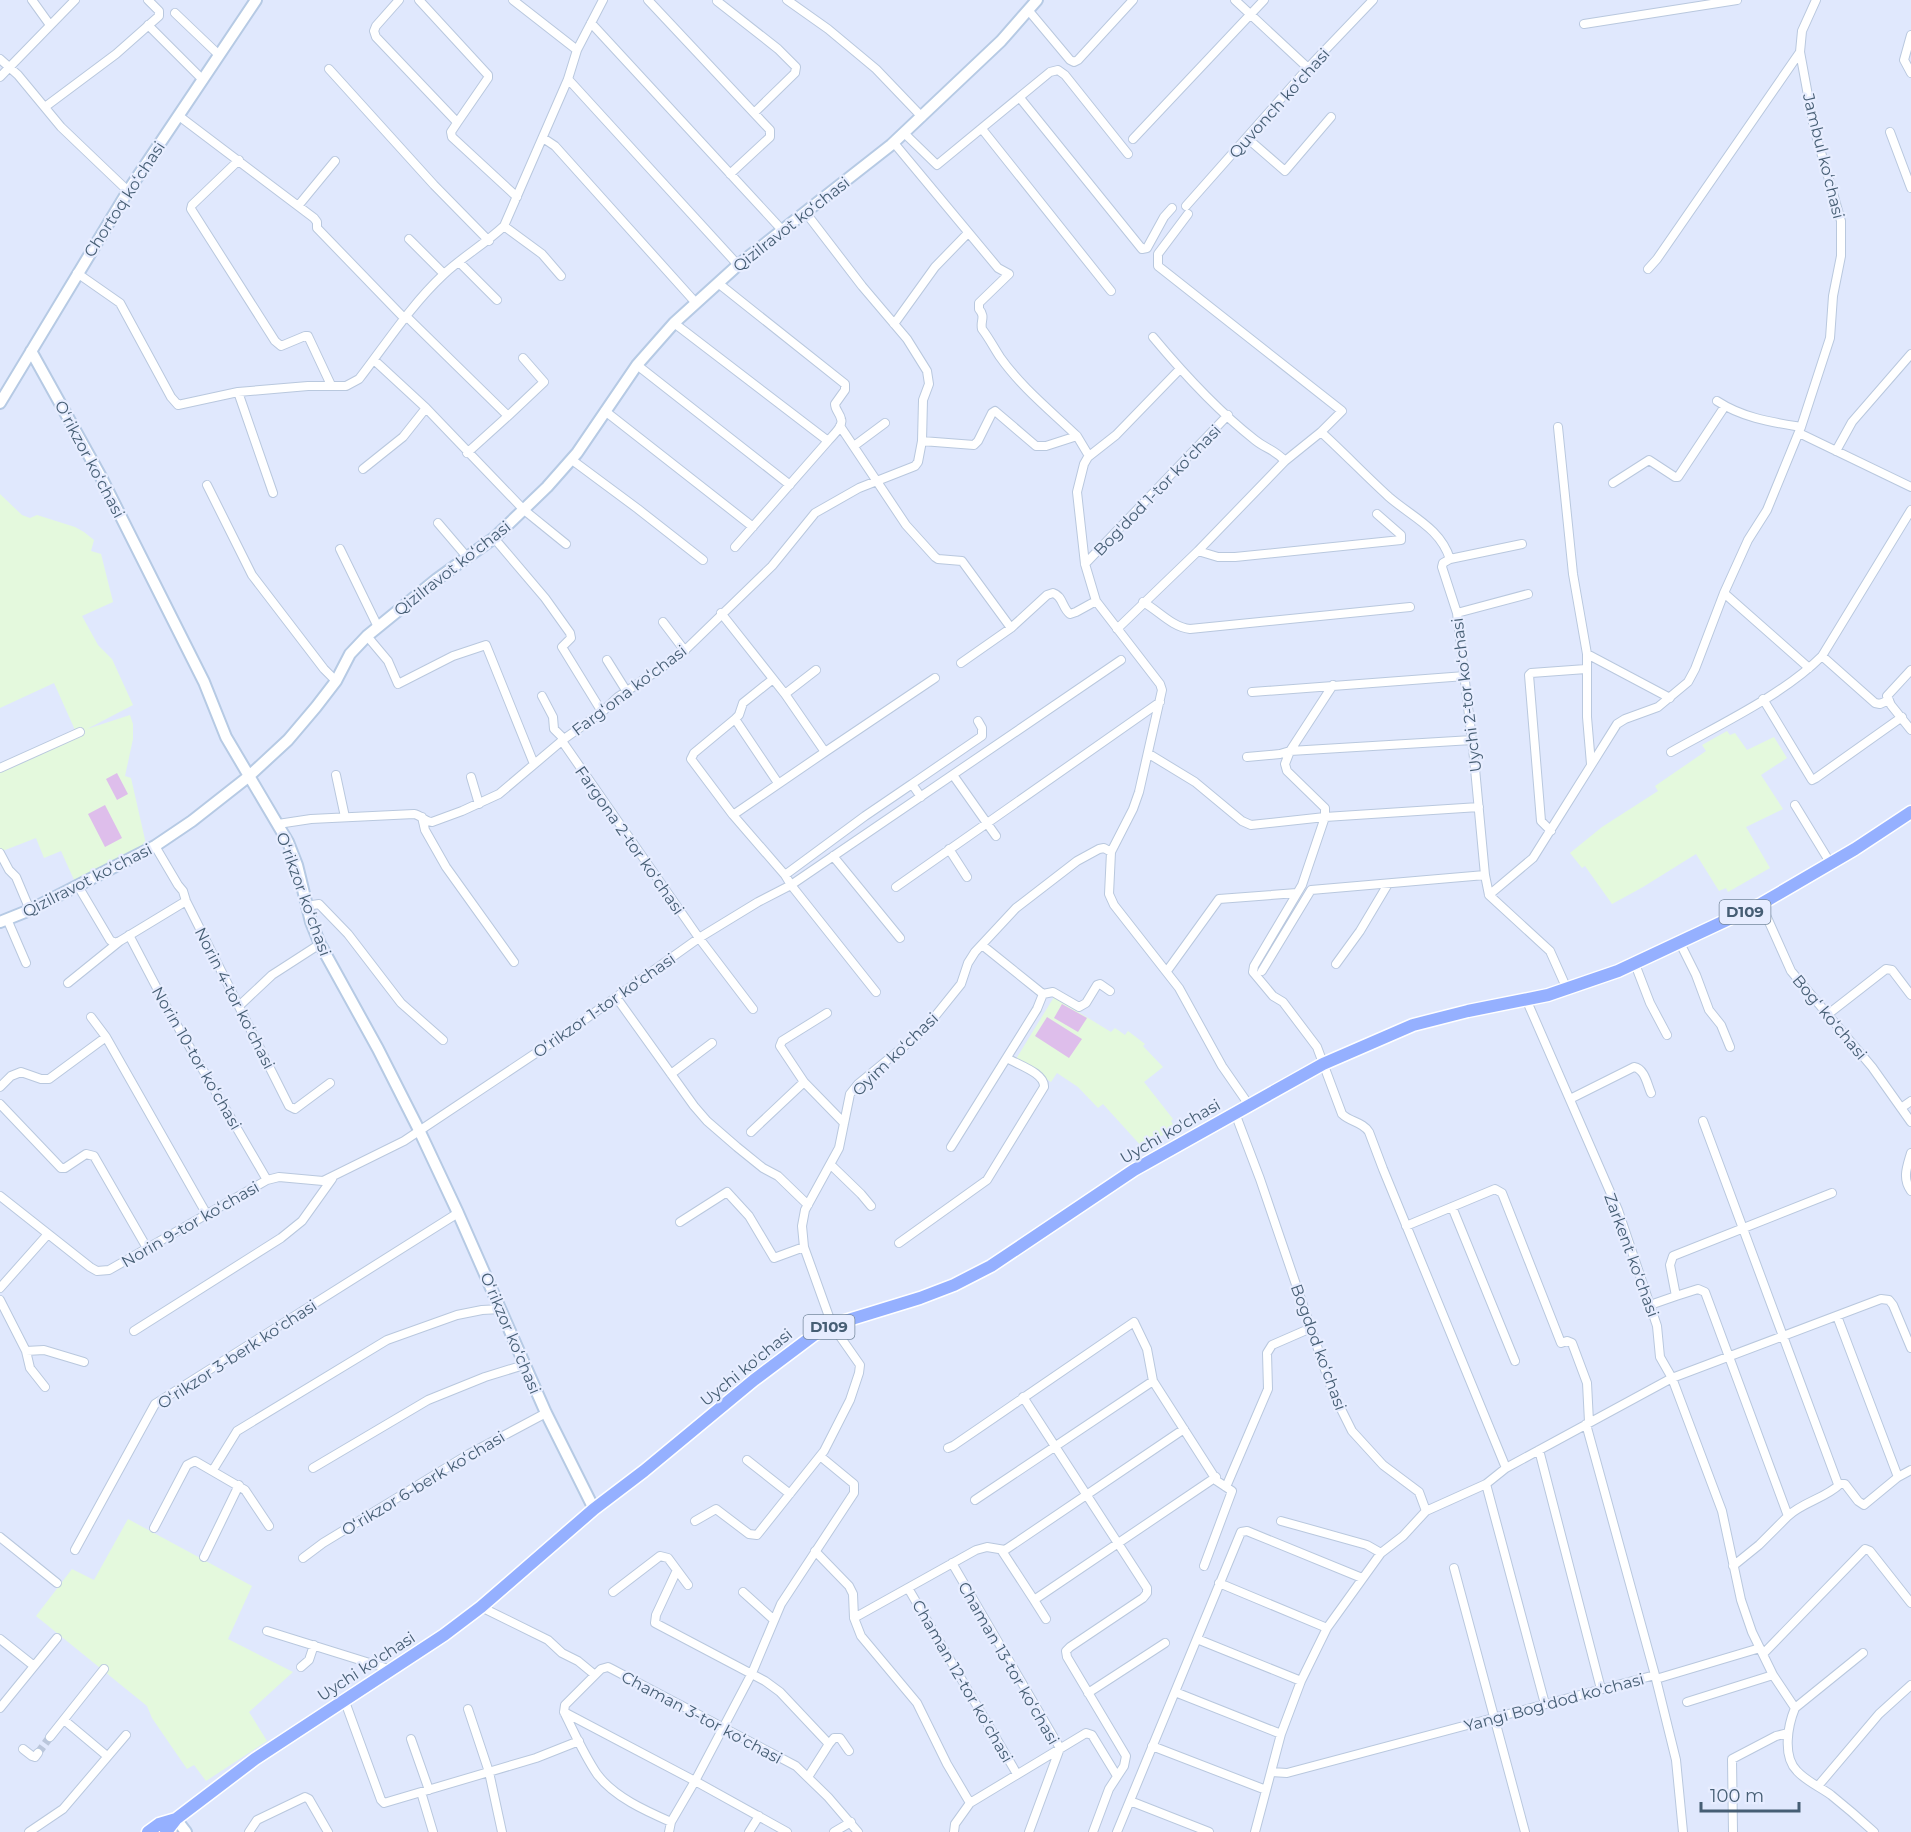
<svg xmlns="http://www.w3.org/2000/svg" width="1911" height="1832" viewBox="0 0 1911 1832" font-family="Montserrat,sans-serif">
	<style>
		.education { fill: #e4f9dd }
		.green { fill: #debeeb }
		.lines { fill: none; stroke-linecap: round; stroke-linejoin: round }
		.street-tunnel { stroke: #bac6db; stroke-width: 8; stroke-dasharray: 8 4; stroke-linecap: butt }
		.street-casing { stroke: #b9c8de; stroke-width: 10 }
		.secondary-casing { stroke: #b6cae4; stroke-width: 14 }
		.primary-casing { stroke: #fff; stroke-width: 15 }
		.street { stroke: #fff; stroke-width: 8 }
		.secondary { stroke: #fff; stroke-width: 10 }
		.primary { stroke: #95b0ff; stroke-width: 12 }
		.labels { text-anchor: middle; stroke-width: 4.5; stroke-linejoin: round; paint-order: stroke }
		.shield { fill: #e7edff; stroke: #76899e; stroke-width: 1.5 }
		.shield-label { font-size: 15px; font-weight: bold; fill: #465e74 }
		.street-label { font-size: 16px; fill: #465e74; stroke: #e7edff }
	</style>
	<rect width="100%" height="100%" fill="#e0e8fd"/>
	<path class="education" d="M0 494 22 515 30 518 37 515 75 527 84 532 94 540 91 551 101 554 113 602 82 616 98 645 112 659 133 705 87 729 130 715 133 724V739L125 776 131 778 146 844 75 882 61 851 44 858 36 838 0 852V769L75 730 54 683 0 708Z
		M1727 731 1730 735 1735 733 1747 750 1774 737 1787 758 1761 775 1783 809 1746 827 1770 868 1728 892 1726 888 1719 891 1696 854 1643 887 1612 904 1585 866 1582 868 1570 853 1602 827 1658 791 1655 786 1706 751 1702 745Z
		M1054 997 1111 1032 1115 1028 1125 1035 1128 1031 1145 1044 1143 1046 1163 1067 1144 1082 1173 1119 1171 1121 1175 1127 1143 1148 1103 1104 1098 1108 1078 1087 1057 1073 1051 1082 1016 1059Z
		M128 1519 252 1586 228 1639 293 1672 249 1712 267 1741 206 1781 194 1765 187 1769 152 1718 147 1706 36 1616 72 1569 94 1580Z"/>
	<path class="green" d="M117 773 128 794 117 800 106 779Z
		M105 805 122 838 105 847 88 814Z
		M1062 1004 1087 1018 1078 1032 1054 1018Z
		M1047 1017 1082 1039 1069 1058 1035 1036Z"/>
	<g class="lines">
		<path class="street-tunnel" d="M38 1753 50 1737"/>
		<defs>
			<path id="street" d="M32 0 50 25
				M399 0 376 26 374 31 376 37 455 120 457 123 451 132 452 137 517 197
				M419 0 488 75V78L457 123
				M513 0 577 50
				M648 0 770 130V137L730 174
				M787 0 828 29 876 69 922 117
				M1235 0 1308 68
				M717 1 778 49 796 67 795 73 754 113
				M1029 11 1070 60 1074 62 1078 60 1133 0
				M175 13 219 55
				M591 23 783 231
				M1584 24 1737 0
				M148 25 203 80
				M1911 35 1904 60 1911 73
				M0 59 18 75 61 127 128 191
				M329 69 434 185 489 241
				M0 77 75 0
				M568 79 738 265
				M1020 98 1142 249 1147 248 1164 217 1172 208
				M45 107 116 54 159 16V11L148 0
				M179 116 314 218 317 222V228L405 319
				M982 129 1111 291
				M1890 132 1911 188
				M904 133 937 165 1050 72 1058 70 1065 75 1128 154
				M543 138 555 146 696 303
				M1247 138 1285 171 1331 117
				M1133 139 1264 0
				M239 160 192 205 191 209 275 341 281 346 305 336H308L331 385
				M298 206 335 161
				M1186 206 1308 68 1373 0
				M806 213 862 286 907 339 927 371 929 384 923 400 922 441 974 445 978 441 992 413 995 411 1036 446H1046L1077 436C1051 411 1021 387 1000 357 994 348 989 338 982 329 980 321 986 317 979 309V303L1009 274 998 268 894 143
				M504 226 542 254 561 276
				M409 239 444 274
				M459 262 497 300
				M1648 269 1657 259 1800 52 1802 31 1816 0
				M77 273 120 303 171 397 178 405 238 392 308 386H346L359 379C386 344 411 305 443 275 462 257 485 244 504 226L568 79 577 50 603 0
				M718 283 845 384V390L835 404C835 410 840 413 841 419 844 426 832 436 828 441
				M407 317 508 416 544 382 523 358
				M674 323 828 441 735 547
				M894 324 935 267 968 233
				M1153 337C1183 373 1218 411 1255 440 1266 449 1274 449 1285 461
				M374 360 426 408 524 510 566 544
				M637 365 790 485
				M1180 369 1116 435 1088 457 1084 464 1077 492 1085 564 1096 601 1160 684 1162 690 1139 792 1133 809 1111 852 1109 894 1114 905 1179 988 1222 1066 1249 1105
				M238 392 273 493
				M1717 401C1743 418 1771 422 1801 427
				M605 411 753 527
				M840 426 906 525 935 557 938 559 962 561 1011 628
				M1558 427 1573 574 1587 654 1670 698
				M1321 432C1344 453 1366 476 1389 497 1412 517 1440 528 1450 559L1443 563 1442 567 1457 613 1474 758 1485 875 1489 895 1550 951 1567 989
				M1799 433 1911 487
				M1077 436 1089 456
				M854 446 885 423
				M1836 451 1852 422 1911 354
				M467 453 508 416
				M572 460 638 509 703 560
				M363 469 403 437 426 408
				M1613 483 1649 460 1675 477H1678L1725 406
				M207 485 252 575 324 669 336 681
				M438 523 467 557
				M494 538 545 598 570 633 571 638 562 647 602 712
				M340 549 378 627
				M1198 551 1218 557H1235L1401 540V535L1377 514
				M1450 559 1522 544
				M1085 564 1228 415
				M1724 593 1809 668
				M1143 602C1159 611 1172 627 1190 629L1410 607
				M721 613 785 694 816 670
				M1457 613 1528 594
				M663 622 685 651
				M1117 629 1198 551 1285 461 1321 432 1342 411 1158 266V254L1188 214
				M367 636 388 661 398 684 453 656 486 645 534 764
				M1587 654V717L1591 764
				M1822 656 1875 703 1880 704 1889 700
				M607 660 627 692
				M961 663 1011 628 1047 595 1053 593C1063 596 1062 608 1070 614L1076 612 1096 601
				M1911 670 1887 696 1891 705 1911 730
				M1333 685 1290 751 1285 764 1287 771 1325 808V817L1302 885 1254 966 1253 972 1273 996 1283 1002 1317 1047 1342 1114C1350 1122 1363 1122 1369 1132L1383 1169 1506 1468
				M1252 692 1465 676
				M542 696 553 717 554 729 564 739
				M1763 699 1812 780 1816 778 1902 717
				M735 719 778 783
				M562 741 699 938 753 1009
				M825 752 935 678
				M1671 752C1719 725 1783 695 1822 656L1911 510
				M1149 754 1195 782 1242 821 1251 825 1325 817 1479 807
				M1247 757 1280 754 1290 751 1472 740
				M0 768 80 732
				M336 775 345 817
				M953 775 996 836
				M471 777 479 804
				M912 784 982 736V728L978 721
				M1795 805 1831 864
				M733 815 825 752 785 694
				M422 817 425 830 446 867 514 962
				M278 824 311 819 414 814C421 815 425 822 432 822L462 811 499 794 564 739 602 712 618 697 679 656 772 566 815 513 859 488 915 466 918 462 922 441
				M1551 831 1541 821 1529 675 1531 673 1586 669
				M155 846 178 885 183 891 186 901 289 1106 295 1109 330 1083
				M949 849 967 877
				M0 853 9 870 16 877 30 910
				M833 856 900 938
				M785 875 865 816 912 784 921 797
				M78 886 110 940 114 943 120 941 186 901
				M896 887 1160 702
				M1489 895 1533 858 1617 724 1625 719 1658 707 1688 682 1695 669 1724 593 1748 540 1767 510 1801 427 1830 338 1833 296 1841 256V221L1814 128 1800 52
				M1761 904 1791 971 1872 1067 1911 1122
				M306 906 319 904 348 934 401 1003 443 1040
				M7 919 26 963
				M129 935 171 1015 267 1180
				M1680 943 1696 975 1709 1010 1721 1025 1730 1047
				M1336 964 1360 931 1388 884
				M1635 964 1650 1003 1667 1035
				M1167 971 1219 899 1297 893
				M1262 971 1311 890 1485 875
				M68 983 120 941
				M876 992 791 885 1121 660
				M1043 994 1053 992 1079 1007 1086 1003 1097 985 1100 984 1110 991
				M616 997 694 1106 707 1121 737 1147 763 1168 778 1176 808 1205
				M1526 999 1618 1210 1657 1326 1660 1357 1672 1378 1722 1511 1741 1600 1752 1632 1773 1675 1795 1708C1788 1725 1782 1756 1797 1771 1806 1781 1820 1787 1831 1795 1846 1807 1860 1819 1874 1832
				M239 1006 272 975 320 944
				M827 1013 782 1041 780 1046 804 1082 844 1123
				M1827 1015 1886 969 1892 970 1911 995
				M91 1017 106 1037 206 1213
				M671 1074 712 1043
				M0 1087 11 1076 21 1072 41 1079H49L106 1037
				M1570 1099 1634 1067C1645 1069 1647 1084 1651 1093
				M0 1104 61 1168H65L86 1154 94 1156 147 1248
				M1901 1108 1911 1101
				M1235 1113 1260 1179 1333 1393 1352 1431 1383 1465 1419 1492 1426 1511 1403 1536 1381 1553 1327 1628 1301 1681 1281 1734 1255 1832
				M1703 1121 1838 1484
				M751 1132 804 1082
				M951 1147 1037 1009 1043 994 982 945
				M1911 1153C1907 1167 1902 1178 1911 1191
				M831 1165 861 1194 871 1206
				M0 1196 90 1267 97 1271 109 1270 267 1180 279 1177 323 1181 404 1141 563 1035 699 938 758 902 791 885 785 875 733 815 691 759 694 753 735 719 739 715 743 703 773 679
				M1452 1207 1515 1361
				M680 1222 727 1192 749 1216 774 1258 804 1247
				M1406 1226 1495 1189 1502 1193 1561 1343 1567 1341 1572 1343 1587 1383 1589 1422
				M899 1243 987 1180 1044 1087C1045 1073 1018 1065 1007 1058
				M0 1288 48 1234
				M1676 1296 1698 1289 1705 1292 1788 1516 1759 1545 1733 1566
				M0 1300 26 1351 44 1350 84 1362
				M1650 1305 1676 1296 1670 1265 1673 1256 1832 1193
				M1837 1316 1898 1477 1911 1470
				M134 1331 281 1238 302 1221 332 1179
				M26 1351 30 1368 45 1387
				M1023 1397 1147 1588V1593L1143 1598 1070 1647 1066 1651 1067 1657 1126 1756 1124 1766 1109 1789 1093 1832
				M948 1448 953 1446 1134 1322 1147 1349 1153 1381 1217 1481 1232 1491 1204 1566
				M1539 1450 1601 1689
				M747 1460 790 1494
				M313 1468 428 1400 485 1377 524 1365
				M213 1470 237 1431 387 1340 457 1315 482 1310 501 1309
				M1486 1484 1545 1704
				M1226 1487 1268 1389 1267 1353 1272 1345 1311 1328
				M975 1500 1153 1381
				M1426 1511 1486 1484 1506 1468 1672 1378 1881 1299 1889 1300 1893 1305 1911 1348
				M1788 1516C1803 1502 1826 1498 1840 1484H1845L1858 1501 1864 1505 1898 1477
				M695 1521 716 1509 749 1534 757 1535 824 1451 850 1400 859 1373 860 1365 832 1325 804 1247 802 1226 805 1210 839 1148 850 1094 858 1084 924 1030 961 984 968 963 975 952 1016 908 1077 861 1099 849 1104 848 1111 852
				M1281 1521 1367 1545 1381 1553
				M154 1528 187 1465 195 1461 245 1490 269 1526
				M0 1537 57 1583
				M75 1550 155 1404 458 1213
				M815 1551 849 1586 853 1594 854 1618 861 1636 917 1703 947 1764 970 1803 955 1824 954 1832
				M1002 1551 1034 1600 1216 1477
				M204 1557 239 1485
				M303 1558 323 1543 469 1454 546 1413
				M952 1563 1060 1748 1029 1832
				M1454 1568 1525 1832
				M677 1570 656 1615 655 1623 765 1681 780 1692 829 1744 808 1777
				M1219 1583 1327 1628
				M908 1588 1017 1774
				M613 1592 660 1556 668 1558 688 1585
				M743 1592 774 1620
				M1034 1600 1046 1619
				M481 1607 548 1640 562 1653 578 1661 595 1675
				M854 1618 976 1550 987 1547 1005 1550 1184 1429
				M267 1631 392 1670
				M0 1639 34 1666
				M1197 1639 1301 1681
				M1763 1654 1865 1549 1870 1551 1911 1603
				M301 1667 309 1660 314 1645
				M1655 1675 1676 1760 1683 1832
				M1656 1679 1760 1648
				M1175 1692 1281 1734
				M1088 1693 1165 1643
				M344 1699 381 1800 384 1803 536 1758 579 1741
				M1687 1702 1773 1675
				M0 1708 57 1638
				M1795 1708 1863 1653
				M468 1709 489 1772 502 1832
				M564 1712C574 1732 584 1755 597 1774 614 1797 646 1811 671 1822
				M64 1720 107 1756
				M50 1737 104 1669
				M411 1739 429 1790
				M829 1744 834 1738H840L849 1751
				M1152 1746 1266 1790
				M23 1749 32 1756 35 1757 38 1753
				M1271 1772 1287 1773 1655 1675 1586 1424
				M1818 1786 1879 1714 1911 1685
				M421 1792 433 1832
				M1130 1801 1209 1832
				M970 1803 1086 1733 1092 1735 1117 1776
				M29 1832 63 1809 126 1735
				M249 1832 257 1820 305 1797 309 1799 328 1832
				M669 1832 671 1822 695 1781 752 1673 781 1604 854 1493V1484L820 1456
				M749 1832 759 1816
				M787 1832 695 1781 564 1712 565 1705 601 1669 608 1667 612 1669 796 1766 828 1797 858 1832
				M834 1832 851 1822
				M1117 1832 1241 1532 1247 1531 1362 1578
				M1733 1832 1732 1759 1776 1736 1788 1733"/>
			<path id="secondary" d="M31 351 101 477 204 682 226 737 288 842 297 865 311 922 320 944 378 1049 419 1130 458 1213 546 1413 594 1509
				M0 403 128 191 256 0
				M0 922 30 910 155 846 192 821 248 777 288 740 316 707 336 681 350 654 367 636 437 579 494 538 547 487 577 453 637 365 674 323 738 265 891 145 1001 41 1037 0
				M176 1819 186 1832"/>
			<path id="primary" d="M148 1832 159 1824 176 1819
				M166 1832 176 1819 255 1759 444 1635 481 1607 594 1509 644 1471 754 1380 814 1335 832 1325 920 1298 954 1285 991 1266 1134 1170 1323 1064 1413 1025 1468 1011 1548 995 1618 971 1761 904 1855 849 1911 812"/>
		</defs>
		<use href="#street" class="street-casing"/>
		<use href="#secondary" class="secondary-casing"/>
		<use href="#primary" class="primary-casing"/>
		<use href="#street" class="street"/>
		<use href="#secondary" class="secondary"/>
		<use href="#primary" class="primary"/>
	</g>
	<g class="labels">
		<g class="shield">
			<rect x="1719.5" y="900" width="51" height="24" rx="4.5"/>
			<rect x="803.5" y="1315" width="51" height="24" rx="4.5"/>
		</g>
		<g class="shield-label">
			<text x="1745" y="917">D109</text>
			<text x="829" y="1332">D109</text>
		</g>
		<g class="street-label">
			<text transform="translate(1279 103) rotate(-48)" y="6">Quvonch koʻchasi</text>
			<text transform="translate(1824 156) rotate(76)" y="6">Jambul koʻchasi</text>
			<text transform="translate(124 199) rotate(-57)" y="6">Chortoq koʻchasi</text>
			<text transform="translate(791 224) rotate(-38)" y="6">Qizilravot koʻchasi</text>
			<text transform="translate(90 459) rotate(62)" y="6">Oʻrikzor koʻchasi</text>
			<text transform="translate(1157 490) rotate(-46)" y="6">Bog'dod 1-tor koʻchasi</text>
			<text transform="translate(452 568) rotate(-38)" y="6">Qizilravot koʻchasi</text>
			<text transform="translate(629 690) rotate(-37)" y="6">Fargʻona koʻchasi</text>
			<text transform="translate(1466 695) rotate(-97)" y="6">Uychi 2-tor koʻchasi</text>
			<text transform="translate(630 840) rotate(55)" y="6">Fargona 2-tor koʻchasi</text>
			<text transform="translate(87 880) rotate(-27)" y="6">Qizilravot koʻchasi</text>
			<text transform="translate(304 894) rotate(70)" y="6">Oʻrikzor koʻchasi</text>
			<text transform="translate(235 998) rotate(63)" y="6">Norin 4-tor koʻchasi</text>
			<text transform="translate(604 1005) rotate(-35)" y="6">Oʻrikzor 1-tor koʻchasi</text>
			<text transform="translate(1830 1017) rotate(50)" y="6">Bogʻ koʻchasi</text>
			<text transform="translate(895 1054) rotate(-44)" y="6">Oyim koʻchasi</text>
			<text transform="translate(197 1058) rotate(60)" y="6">Norin 10-tor koʻchasi</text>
			<text transform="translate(1170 1131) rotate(-30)" y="6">Uychi ko'chasi</text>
			<text transform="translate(190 1224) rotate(-30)" y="6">Norin 9-tor koʻchasi</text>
			<text transform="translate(1632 1255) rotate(70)" y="6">Zarkent koʻchasi</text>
			<text transform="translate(511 1333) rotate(67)" y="6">Oʻrikzor koʻchasi</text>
			<text transform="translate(1319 1347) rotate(70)" y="6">Bogdod koʻchasi</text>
			<text transform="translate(237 1354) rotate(-33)" y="6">Oʻrikzor 3-berk koʻchasi</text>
			<text transform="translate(746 1367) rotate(-39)" y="6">Uychi ko'chasi</text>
			<text transform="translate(423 1483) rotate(-31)" y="6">Oʻrikzor 6-berk koʻchasi</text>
			<text transform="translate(1009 1663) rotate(60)" y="6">Chaman 13-tor koʻchasi</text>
			<text transform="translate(366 1666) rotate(-33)" y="6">Uychi ko'chasi</text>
			<text transform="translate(963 1681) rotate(60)" y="6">Chaman 12-tor koʻchasi</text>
			<text transform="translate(1554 1702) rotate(-15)" y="6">Yangi Bogʻdod koʻchasi</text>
			<text transform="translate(702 1717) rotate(28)" y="6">Chaman 3-tor koʻchasi</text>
		</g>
	</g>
	<path d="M1701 1802v9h98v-9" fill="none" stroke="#465e74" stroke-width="3"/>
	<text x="1710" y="1802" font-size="18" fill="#465e74" stroke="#e7edff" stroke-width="4.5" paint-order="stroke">100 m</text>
</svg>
